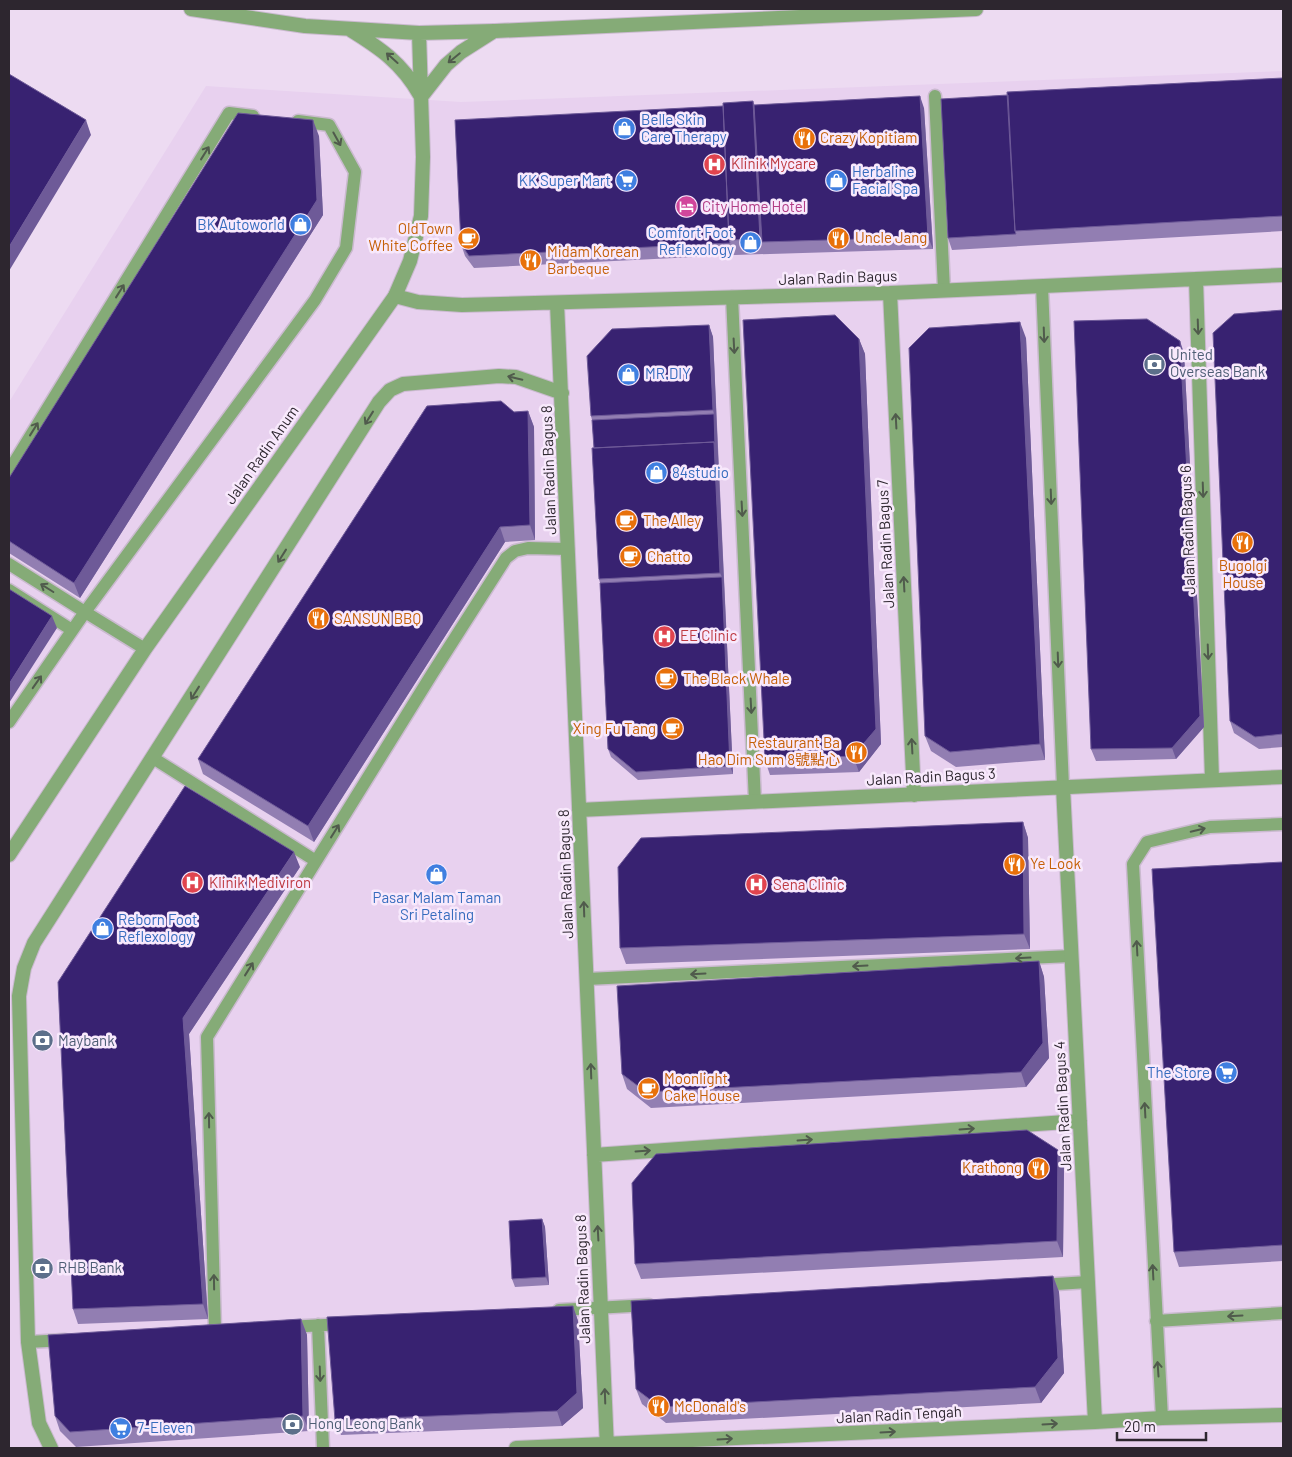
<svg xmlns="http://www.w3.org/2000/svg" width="1292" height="1457" viewBox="0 0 1292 1457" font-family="Barlow,'Noto Sans SC',sans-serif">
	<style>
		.built { fill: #e8d1ef }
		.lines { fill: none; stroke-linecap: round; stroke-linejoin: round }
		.service-casing { stroke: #cabacf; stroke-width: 15 }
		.minor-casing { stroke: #cabacf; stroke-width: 16 }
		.tertiary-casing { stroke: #cabacf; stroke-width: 16 }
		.service { stroke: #85ab77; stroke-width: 12 }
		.minor { stroke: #85ab77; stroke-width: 14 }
		.tertiary { stroke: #85ab77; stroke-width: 14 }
		.wall { fill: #927eb2 }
		.shaded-wall { fill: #6e5a98 }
		.building { fill: #382271; stroke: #6e5a98 }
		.oneway { stroke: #505b4c }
		.labels { text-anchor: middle; stroke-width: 5; stroke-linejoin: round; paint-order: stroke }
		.shop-label { font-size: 15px; fill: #366cbe; stroke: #f8e9fc; text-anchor: start }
		.food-label { font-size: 15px; fill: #c56008; stroke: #f8e9fc; text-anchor: start }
		.health-label { font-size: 15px; fill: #be3a42; stroke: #f8e9fc; text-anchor: start }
		.hotel-label { font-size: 15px; fill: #b23c85; stroke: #f8e9fc; text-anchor: start }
		.street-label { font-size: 15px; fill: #2d262f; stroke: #f8e9fc }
		.service-label { font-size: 15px; fill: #4e5e75; stroke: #f8e9fc; text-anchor: start }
	</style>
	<rect width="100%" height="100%" fill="#eddbf2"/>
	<path class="built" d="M1283 71V1448H9V402L206 86 461 102Z"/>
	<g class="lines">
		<defs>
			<path id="service" d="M935 96 944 290
				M1042 286 1063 787
				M732 297 755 802
				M9 471 229 113 253 116
				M9 564 85 612 315 300 346 248 355 172 329 125 298 121
				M9 590 72 630
				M9 722 85 612 145 649
				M153 758 316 861
				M587 979 1071 956
				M1040 1285 1088 1282
				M559 1310 649 1305
				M1156 1321 1283 1313
				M318 1325 323 1448
				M287 1327 344 1324
				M215 1331 207 1037 432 674 506 558 515 551 528 548 568 549
				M28 1342 65 1340
				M1162 1418 1133 864 1147 842 1210 827 1283 824"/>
			<path id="minor" d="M1196 279 1212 780
				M890 293 914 795
				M395 296 418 302 462 305 890 293 1283 275
				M557 303 607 1448
				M1063 787 1095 1422
				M579 810 1283 777
				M594 1155 1080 1121
				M51 1448 39 1423 28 1342 19 996 24 968 34 943 379 402 390 390 403 384 499 376 516 377 562 393
				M516 1448 1095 1422 1162 1418 1283 1415"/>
			<path id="tertiary" d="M191 9 305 26 419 33 495 31 976 9
				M349 29C380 48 402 63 420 95
				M421 97 446 65 461 52 494 31
				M9 855 145 649 395 296 410 261 421 216 423 157 419 33"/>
		</defs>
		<use href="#service" class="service-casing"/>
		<use href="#minor" class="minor-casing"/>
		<use href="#tertiary" class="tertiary-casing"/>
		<use href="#service" class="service"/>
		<use href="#minor" class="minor"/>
		<use href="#tertiary" class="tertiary"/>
	</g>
	<path class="wall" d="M1283 78V231L952 250 948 238 1008 95Z
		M754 105 924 108 933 249 735 255 474 268 465 256 461 244Z
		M319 136 323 215 80 598 9 553V478Z
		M1283 310V747L1259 749 1234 733 1230 721Z
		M709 325 713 337 733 774 638 780 611 757 608 749 600 583 599 579 594 448 592 420 591 416Z
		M1026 338 1045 760 956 767 931 751 925 736Z
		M859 339 865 354 881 744 859 772 770 775 765 760Z
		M1184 353 1204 727 1176 759 1096 761 1091 749Z
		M528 411 534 427 535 540 505 542 314 842 203 774 198 759 514 412Z
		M1023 822 1028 838 1030 949 626 964 620 948Z
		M1283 862V1261L1179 1267 1174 1252Z
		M300 867 189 1034 208 1319 78 1324 73 1309 58 982Z
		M1039 961 1044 977 1049 1058 1026 1087 651 1108 627 1089 622 1074Z
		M1064 1165 1063 1257 641 1279 635 1264Z
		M542 1219 545 1227 549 1285 515 1287 512 1279Z
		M1053 1276 1059 1292 1064 1373 1041 1403 666 1423 642 1404 636 1389Z
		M573 1306 578 1321 583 1408 562 1426 341 1435 335 1420Z
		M301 1319 307 1335 309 1431 76 1447 60 1431 55 1416Z"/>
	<path class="shaded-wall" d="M920 96 924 108 933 249 928 237Z
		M753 101 759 117 762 242 760 239Z
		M86 120 91 135 9 271V247Z
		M313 120 319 136 323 215 80 598 74 583Z
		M1020 322 1026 338 1045 760 1040 744Z
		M709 325 713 337 718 454 715 446 714 414 713 410Z
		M859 339 865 354 881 744 859 772 853 756Z
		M1180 341 1184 353 1204 727 1176 759 1172 748Z
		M528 411 534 427 535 540 530 525Z
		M714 442 718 454 733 774 730 766 722 577 720 573Z
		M500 527 505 542 314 842 308 826Z
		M52 616 57 628 9 703V684Z
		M1023 822 1028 838 1030 949 1024 934Z
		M294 852 300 867 189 1034 208 1319 203 1304 183 1018Z
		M1039 961 1044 977 1049 1058 1026 1087 1021 1072Z
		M1058 1150 1064 1165 1063 1257 1057 1241Z
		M542 1219 545 1227 549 1285 546 1277Z
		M1053 1276 1059 1292 1064 1373 1041 1403 1035 1387Z
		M573 1306 578 1321 583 1408 562 1426 557 1411Z
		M301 1319 307 1335 309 1431 303 1416Z"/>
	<path class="building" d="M9 74 86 120 9 247Z
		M1283 78V216L1015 231 1007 92Z
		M1008 95 1015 231 1016 234 948 238 941 99Z
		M920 96 928 237 762 242 754 105Z
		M753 101 760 239 729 240 723 103Z
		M723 106 729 240 730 243 469 256 461 244 455 120Z
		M238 113 313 120 317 200 74 583 9 541V478Z
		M1283 310V734L1255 737 1230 721 1213 333 1234 314Z
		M835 315 859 339 876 729 853 756 765 760 743 320Z
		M1147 319 1180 341 1200 716 1172 748 1091 749 1074 321Z
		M1020 322 1040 744 950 752 925 736 909 348 929 328Z
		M709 325 713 410 591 416 587 356 612 329Z
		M501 401 514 412 528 411 530 525 500 527 308 826 198 759 427 406Z
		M714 414 715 446 714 442 594 448 592 420Z
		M714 442 720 573 599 579 592 448Z
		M722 577 730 766 636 772 608 749 600 583Z
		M9 589 52 616 9 684Z
		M185 786 294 852 183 1018 203 1304 73 1309 58 982Z
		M1023 822 1024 934 620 948 618 867 641 838Z
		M1283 862V1245L1174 1252 1152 869Z
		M1039 961 1043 1043 1021 1072 646 1092 622 1074 617 986Z
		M1027 1130 1058 1150 1057 1241 635 1264 632 1183 656 1154Z
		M542 1219 546 1277 512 1279 509 1221Z
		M1053 1276 1058 1358 1035 1387 660 1407 636 1389 631 1301Z
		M573 1306 577 1393 557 1411 335 1420 327 1317Z
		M301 1319 303 1416 70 1432 55 1416 48 1335Z"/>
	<defs><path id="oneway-shaft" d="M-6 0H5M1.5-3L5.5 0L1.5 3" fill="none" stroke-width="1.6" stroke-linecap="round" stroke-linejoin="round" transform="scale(1.25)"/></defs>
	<g class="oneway">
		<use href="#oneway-shaft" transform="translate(392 58) rotate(-138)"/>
		<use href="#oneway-shaft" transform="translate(454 58) rotate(141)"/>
		<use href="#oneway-shaft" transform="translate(337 139) rotate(61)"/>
		<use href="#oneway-shaft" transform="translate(205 153) rotate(-58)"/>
		<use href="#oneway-shaft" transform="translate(120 291) rotate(-58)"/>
		<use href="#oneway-shaft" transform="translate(1198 327) rotate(88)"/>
		<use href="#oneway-shaft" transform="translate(1044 335) rotate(88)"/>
		<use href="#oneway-shaft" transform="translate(734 346) rotate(87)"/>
		<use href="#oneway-shaft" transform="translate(515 378) rotate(-167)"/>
		<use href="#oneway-shaft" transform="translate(369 418) rotate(122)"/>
		<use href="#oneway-shaft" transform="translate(896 421) rotate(-93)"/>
		<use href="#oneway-shaft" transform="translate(34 429) rotate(-58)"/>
		<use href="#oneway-shaft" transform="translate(1203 490) rotate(88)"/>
		<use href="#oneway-shaft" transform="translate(1051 497) rotate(88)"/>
		<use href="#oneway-shaft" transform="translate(742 509) rotate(87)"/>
		<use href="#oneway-shaft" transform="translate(282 556) rotate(122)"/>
		<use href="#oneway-shaft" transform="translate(904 584) rotate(-93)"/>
		<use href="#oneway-shaft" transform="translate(47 588) rotate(-148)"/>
		<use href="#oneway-shaft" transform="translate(1208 652) rotate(88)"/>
		<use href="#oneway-shaft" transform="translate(1058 660) rotate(88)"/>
		<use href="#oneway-shaft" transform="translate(37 682) rotate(-55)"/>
		<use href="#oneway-shaft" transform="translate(195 693) rotate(122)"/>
		<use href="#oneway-shaft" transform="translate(751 706) rotate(87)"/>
		<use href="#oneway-shaft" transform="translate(912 746) rotate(-93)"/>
		<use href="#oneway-shaft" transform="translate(1198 830) rotate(-13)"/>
		<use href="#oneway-shaft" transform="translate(335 831) rotate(-58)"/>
		<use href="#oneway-shaft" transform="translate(584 909) rotate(-92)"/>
		<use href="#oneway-shaft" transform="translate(1137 948) rotate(-93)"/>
		<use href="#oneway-shaft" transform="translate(1023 958) rotate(177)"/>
		<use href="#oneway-shaft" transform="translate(860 966) rotate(177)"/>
		<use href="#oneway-shaft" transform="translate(249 969) rotate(-58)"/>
		<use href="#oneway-shaft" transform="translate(698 974) rotate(177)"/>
		<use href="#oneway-shaft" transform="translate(591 1071) rotate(-92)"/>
		<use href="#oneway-shaft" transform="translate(1145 1110) rotate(-93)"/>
		<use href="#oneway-shaft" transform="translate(209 1120) rotate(-91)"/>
		<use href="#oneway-shaft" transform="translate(967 1129) rotate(-4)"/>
		<use href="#oneway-shaft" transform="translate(805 1140) rotate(-4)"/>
		<use href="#oneway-shaft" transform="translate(643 1151) rotate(-4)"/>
		<use href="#oneway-shaft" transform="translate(598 1233) rotate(-93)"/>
		<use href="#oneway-shaft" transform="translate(1153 1272) rotate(-93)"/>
		<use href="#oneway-shaft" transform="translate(214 1282) rotate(-91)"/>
		<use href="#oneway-shaft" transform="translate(1235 1316) rotate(177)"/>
		<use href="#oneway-shaft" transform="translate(1158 1369) rotate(-94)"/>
		<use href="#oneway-shaft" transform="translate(320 1374) rotate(88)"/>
		<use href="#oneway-shaft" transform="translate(605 1396) rotate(-92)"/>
		<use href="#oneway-shaft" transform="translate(1050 1424) rotate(-3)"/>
		<use href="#oneway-shaft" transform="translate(888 1432) rotate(-3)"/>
		<use href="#oneway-shaft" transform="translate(725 1439) rotate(-3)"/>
	</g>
	<defs>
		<symbol id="shop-disc" viewBox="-11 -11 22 22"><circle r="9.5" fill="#3f7fe0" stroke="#f8e9fc"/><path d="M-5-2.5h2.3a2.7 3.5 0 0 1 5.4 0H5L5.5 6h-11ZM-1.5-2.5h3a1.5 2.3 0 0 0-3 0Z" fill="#fff"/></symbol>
		<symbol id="restaurant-disc" viewBox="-11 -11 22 22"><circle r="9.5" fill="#e8710a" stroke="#f8e9fc"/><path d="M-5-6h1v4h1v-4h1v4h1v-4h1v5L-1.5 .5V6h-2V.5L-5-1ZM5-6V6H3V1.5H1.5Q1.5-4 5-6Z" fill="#fff"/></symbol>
		<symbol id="hospital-disc" viewBox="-11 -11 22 22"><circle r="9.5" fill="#e0444e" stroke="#f8e9fc"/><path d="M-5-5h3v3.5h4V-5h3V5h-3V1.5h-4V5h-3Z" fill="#fff"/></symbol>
		<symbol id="supermarket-disc" viewBox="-11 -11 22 22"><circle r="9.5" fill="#3f7fe0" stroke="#f8e9fc"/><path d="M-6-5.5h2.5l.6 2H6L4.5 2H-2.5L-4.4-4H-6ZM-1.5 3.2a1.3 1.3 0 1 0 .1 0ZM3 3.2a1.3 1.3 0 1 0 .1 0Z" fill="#fff"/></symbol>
		<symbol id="hotel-disc" viewBox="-11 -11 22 22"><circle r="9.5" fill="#d1479c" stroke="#f8e9fc"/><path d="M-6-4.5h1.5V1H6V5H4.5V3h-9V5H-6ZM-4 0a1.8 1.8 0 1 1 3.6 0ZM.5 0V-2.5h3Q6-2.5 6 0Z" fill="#fff"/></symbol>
		<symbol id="cafe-disc" viewBox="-11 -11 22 22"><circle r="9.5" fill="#e8710a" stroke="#f8e9fc"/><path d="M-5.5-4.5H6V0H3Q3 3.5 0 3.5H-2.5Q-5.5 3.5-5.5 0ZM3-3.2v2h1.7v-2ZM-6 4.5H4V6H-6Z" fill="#fff"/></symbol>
		<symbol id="bank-disc" viewBox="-11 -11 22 22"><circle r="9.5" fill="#5c6f8a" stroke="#f8e9fc"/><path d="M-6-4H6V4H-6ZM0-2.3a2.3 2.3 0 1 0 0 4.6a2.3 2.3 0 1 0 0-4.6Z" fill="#fff"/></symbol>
	</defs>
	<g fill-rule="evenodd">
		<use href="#shop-disc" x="612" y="116" width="25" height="25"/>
		<use href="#restaurant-disc" x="792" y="126" width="25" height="25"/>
		<use href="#hospital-disc" x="702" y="152" width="25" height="25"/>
		<use href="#supermarket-disc" x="614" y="168" width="25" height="25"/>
		<use href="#shop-disc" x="824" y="168" width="25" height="25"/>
		<use href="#hotel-disc" x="674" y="194" width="25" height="25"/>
		<use href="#shop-disc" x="288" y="212" width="25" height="25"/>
		<use href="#cafe-disc" x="456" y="226" width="25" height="25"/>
		<use href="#restaurant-disc" x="826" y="226" width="25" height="25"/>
		<use href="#shop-disc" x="738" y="230" width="25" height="25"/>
		<use href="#restaurant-disc" x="518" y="248" width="25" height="25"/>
		<use href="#bank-disc" x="1142" y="352" width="25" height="25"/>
		<use href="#shop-disc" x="616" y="362" width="25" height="25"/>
		<use href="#shop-disc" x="644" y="460" width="25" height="25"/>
		<use href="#cafe-disc" x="614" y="508" width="25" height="25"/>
		<use href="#restaurant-disc" x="1230" y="530" width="25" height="25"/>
		<use href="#cafe-disc" x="618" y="544" width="25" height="25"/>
		<use href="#restaurant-disc" x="306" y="606" width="25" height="25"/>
		<use href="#hospital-disc" x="652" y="624" width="25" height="25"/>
		<use href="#cafe-disc" x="654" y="666" width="25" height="25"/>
		<use href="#cafe-disc" x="660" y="716" width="25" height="25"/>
		<use href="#restaurant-disc" x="844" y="740" width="25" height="25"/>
		<use href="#restaurant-disc" x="1002" y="852" width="25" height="25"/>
		<use href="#shop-disc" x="424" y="862" width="25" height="25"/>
		<use href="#hospital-disc" x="180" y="870" width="25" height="25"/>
		<use href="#hospital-disc" x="744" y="872" width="25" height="25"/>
		<use href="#shop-disc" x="90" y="916" width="25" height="25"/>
		<use href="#bank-disc" x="30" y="1028" width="25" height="25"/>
		<use href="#supermarket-disc" x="1214" y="1060" width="25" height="25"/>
		<use href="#cafe-disc" x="636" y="1076" width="25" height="25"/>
		<use href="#restaurant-disc" x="1026" y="1156" width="25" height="25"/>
		<use href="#bank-disc" x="30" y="1256" width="25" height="25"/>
		<use href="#restaurant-disc" x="646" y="1394" width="25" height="25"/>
		<use href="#bank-disc" x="280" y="1412" width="25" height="25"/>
		<use href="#supermarket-disc" x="108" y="1416" width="25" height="25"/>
	</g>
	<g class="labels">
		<g class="shop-label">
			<text x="641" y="125">Belle Skin<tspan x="641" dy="17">Care Therapy</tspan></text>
			<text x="852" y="177">Herbaline<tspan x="852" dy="17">Facial Spa</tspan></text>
			<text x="611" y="186" text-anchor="end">KK Super Mart</text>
			<text x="285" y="230" text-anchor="end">BK Autoworld</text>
			<text x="734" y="238" text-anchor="end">Comfort Foot<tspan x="734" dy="17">Reflexology</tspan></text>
			<text x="645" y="379">MR.DIY</text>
			<text x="672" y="478">84studio</text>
			<text x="437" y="903" text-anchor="middle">Pasar Malam Taman<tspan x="437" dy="17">Sri Petaling</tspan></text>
			<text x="118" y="925">Reborn Foot<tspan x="118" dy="17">Reflexology</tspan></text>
			<text x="1210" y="1078" text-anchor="end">The Store</text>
			<text x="137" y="1433">7-Eleven</text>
		</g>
		<g class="food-label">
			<text x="820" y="143">Crazy Kopitiam</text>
			<text x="453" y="234" text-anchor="end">OldTown<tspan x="453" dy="17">White Coffee</tspan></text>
			<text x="855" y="243">Uncle Jang</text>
			<text x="547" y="257">Midam Korean<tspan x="547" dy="17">Barbeque</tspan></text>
			<text x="643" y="526">The Alley</text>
			<text x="647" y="562">Chatto</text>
			<text x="1243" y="571" text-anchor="middle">Bugolgi<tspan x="1243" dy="17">House</tspan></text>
			<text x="334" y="624">SANSUN BBQ</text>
			<text x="683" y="684">The Black Whale</text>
			<text x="656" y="734" text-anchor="end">Xing Fu Tang</text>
			<text x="840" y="748" text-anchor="end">Restaurant Ba<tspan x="840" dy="17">Hao Dim Sum 8號點心</tspan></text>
			<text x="1030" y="869">Ye Look</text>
			<text x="664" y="1084">Moonlight<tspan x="664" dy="17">Cake House</tspan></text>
			<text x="1022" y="1173" text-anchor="end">Krathong</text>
			<text x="674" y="1412">McDonald's</text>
		</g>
		<g class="health-label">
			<text x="731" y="169">Klinik Mycare</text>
			<text x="680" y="641">EE Clinic</text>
			<text x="209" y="888">Klinik Mediviron</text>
			<text x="773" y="890">Sena Clinic</text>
		</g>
		<g class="hotel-label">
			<text x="702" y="212">City Home Hotel</text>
		</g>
		<g class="street-label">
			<text transform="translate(838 278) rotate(-2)" y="5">Jalan Radin Bagus</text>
			<text transform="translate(262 455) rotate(-55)" y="5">Jalan Radin Anum</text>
			<text transform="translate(549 470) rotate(-92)" y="5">Jalan Radin Bagus 8</text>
			<text transform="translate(1188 530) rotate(-92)" y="5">Jalan Radin Bagus 6</text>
			<text transform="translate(886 544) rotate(-93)" y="5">Jalan Radin Bagus 7</text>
			<text transform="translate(931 777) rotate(-3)" y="5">Jalan Radin Bagus 3</text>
			<text transform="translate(566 874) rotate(-92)" y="5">Jalan Radin Bagus 8</text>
			<text transform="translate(1063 1106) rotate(-93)" y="5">Jalan Radin Bagus 4</text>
			<text transform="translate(583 1279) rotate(-92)" y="5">Jalan Radin Bagus 8</text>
			<text transform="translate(899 1415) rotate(-3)" y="5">Jalan Radin Tengah</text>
		</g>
		<g class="service-label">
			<text x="1170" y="360">United<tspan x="1170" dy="17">Overseas Bank</tspan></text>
			<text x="58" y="1046">Maybank</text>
			<text x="58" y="1273">RHB Bank</text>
			<text x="308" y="1429">Hong Leong Bank</text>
		</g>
	</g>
	<rect width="1292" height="1457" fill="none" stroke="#2d262f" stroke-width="20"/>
	<path d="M1117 1432v8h89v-8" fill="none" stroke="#2d262f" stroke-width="2.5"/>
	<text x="1124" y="1432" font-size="15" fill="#2d262f" stroke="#f8e9fc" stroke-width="4" paint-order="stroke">20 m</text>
</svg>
